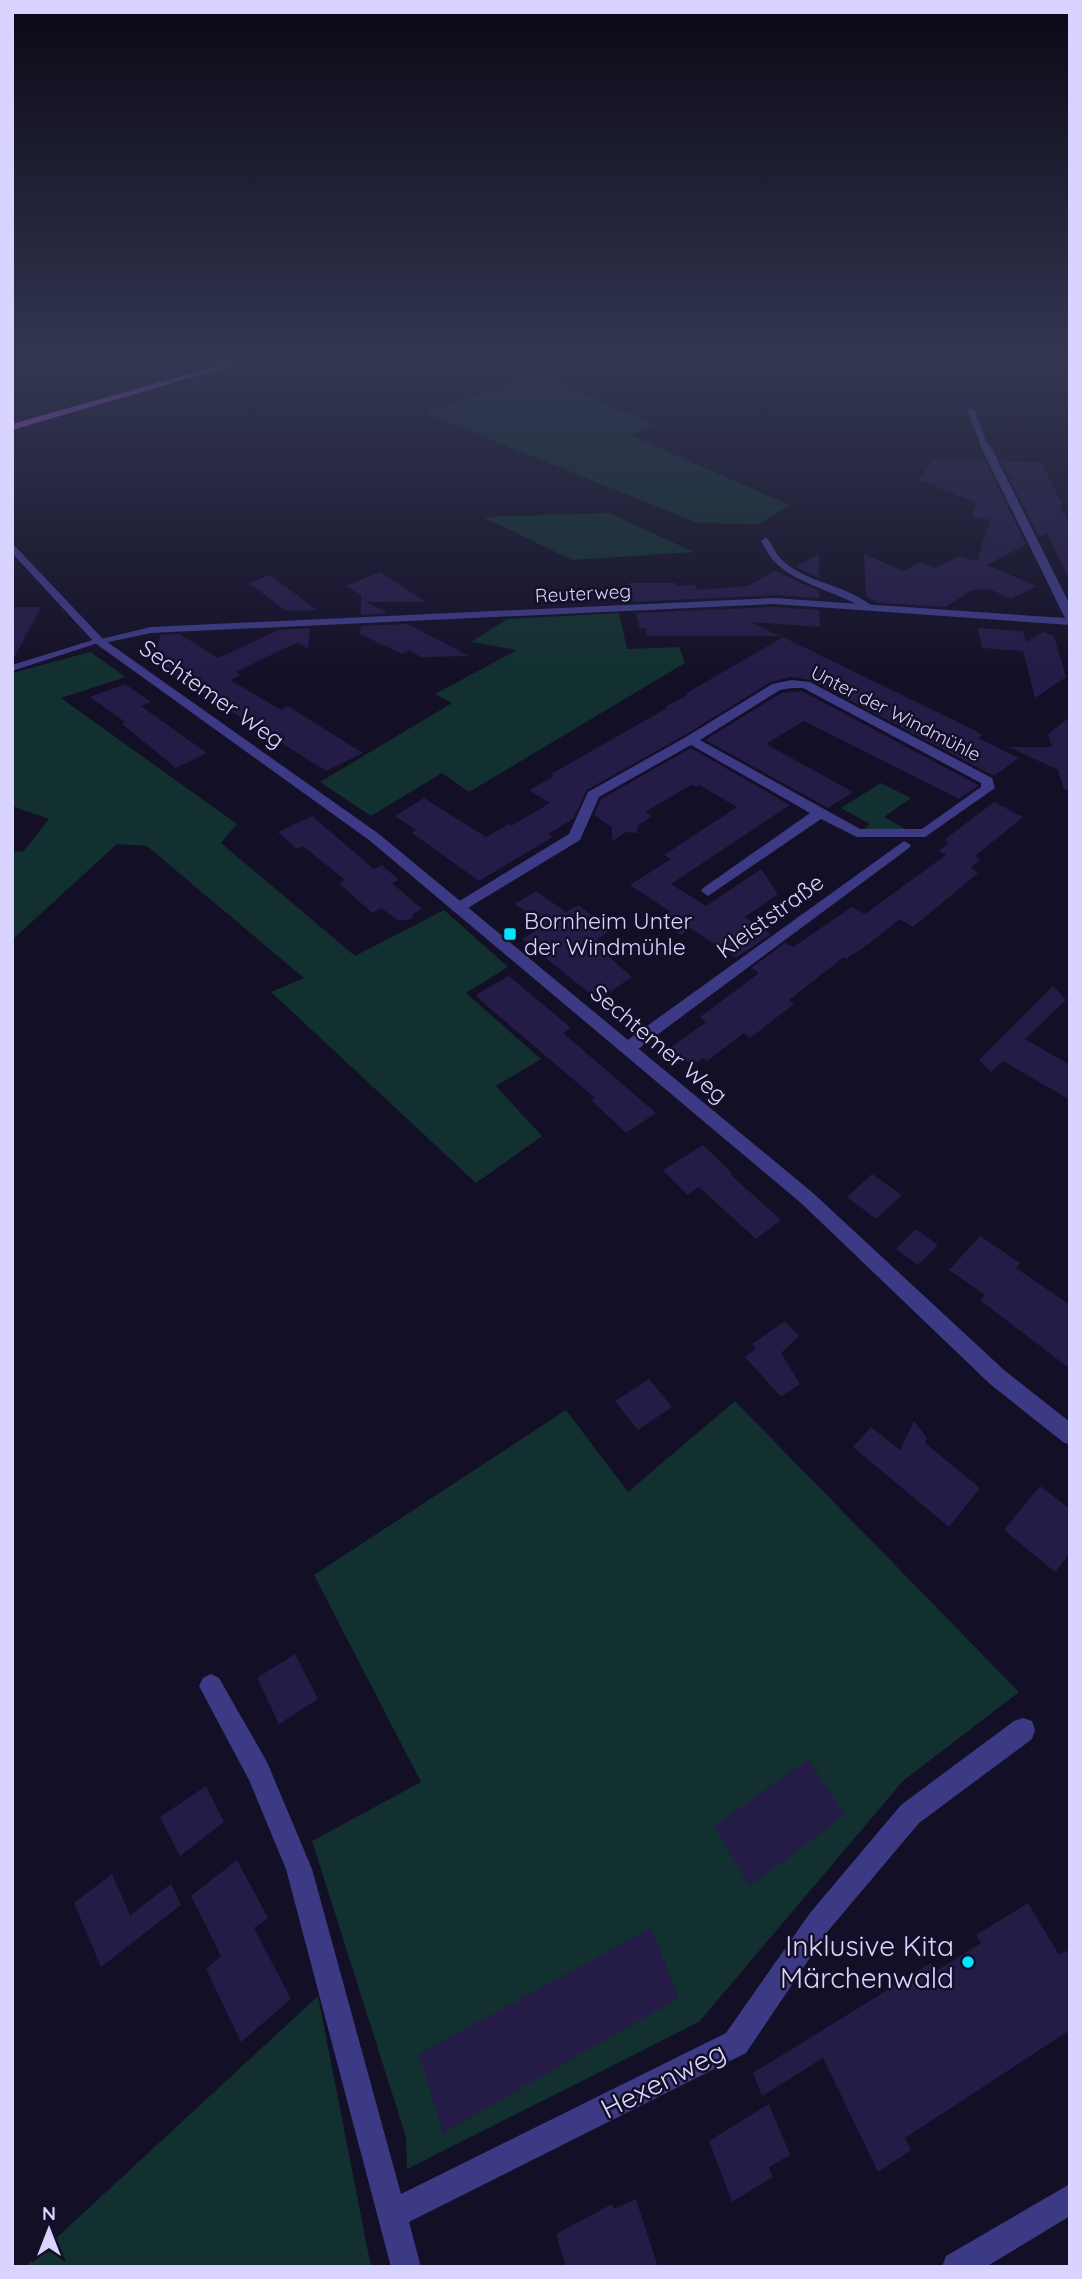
<svg xmlns="http://www.w3.org/2000/svg" width="1082" height="2279" viewBox="0 0 1082 2279" font-family="Quicksand,sans-serif">
	<style>
		.green { fill: #12302f }
		.building { fill: #241b47 }
		.lines { fill: none; stroke-linecap: round; stroke-linejoin: round }
		.service { fill: #3d3a85; fill-rule: evenodd }
		.minor { fill: #3d3a85; fill-rule: evenodd }
		.tertiary { fill: #3d3a85; fill-rule: evenodd }
		.primary { fill: #c25bff; fill-rule: evenodd }
		.poi-dot { fill: #00e5ff; stroke: #130f26; stroke-width: 2.5 }
		.labels { text-anchor: middle; stroke-width: 5; stroke-linejoin: round; paint-order: stroke }
		.far-street-label { font-size: 19px; fill: #d9d4ff; stroke: #130f26 }
		.street-label { font-size: 23px; fill: #d9d4ff; stroke: #130f26 }
		.poi-label { font-size: 23px; fill: #d9d4ff; stroke: #130f26; text-anchor: start }
		.near-poi-label { font-size: 28px; fill: #d9d4ff; stroke: #130f26; text-anchor: end }
		.near-street-label { font-size: 28px; fill: #d9d4ff; stroke: #130f26 }
	</style>
	<rect width="100%" height="100%" fill="#130f26"/>
	<path class="green" d="M541 374 653 425 629 435 790 505 759 524 698 523 425 413Z
		M609 513 694 552 572 560 483 517Z
		M619 613 627 649 679 647 685 663 469 792 442 773 371 816 320 782 452 703 435 694 517 650 471 642 507 619Z
		M90 652 126 677 61 698 237 824 221 843 355 956 444 910 508 967 466 993 541 1059 496 1086 542 1136 476 1183 271 992 304 978 147 846 117 844 12 940V851L23 852 49 819 12 806V673Z
		M881 783 911 798 884 817 907 830H863L870 824 841 808Z
		M735 1401 1019 1692 903 1781 699 2022 407 2169 406 2137 312 1841 421 1782 314 1575 566 1410 628 1492Z
		M318 1996 371 2267H25Z"/>
	<path class="building" d="M932 460 985 461 1026 544 987 565 1036 586 1011 599 990 589 972 590 945 607 879 603 866 597 864 554 903 571 921 562 935 568 959 556 977 561 990 520 972 517 977 503 919 480Z
		M1001 461 1041 463 1063 505H1059L1070 526V580L1047 533 1039 537Z
		M819 554V578L796 567Z
		M775 571 819 591V598L774 595 633 602 628 583H676L677 586 696 585 697 590 748 586Z
		M380 572 426 602H366L388 613 361 615V595L346 586Z
		M270 575 317 610 286 611 249 583Z
		M12 607H41L12 662Z
		M774 607 819 610 820 627 750 622 780 636H647L645 628 640 629 636 613Z
		M408 624 469 656 421 657 409 650 402 654 360 634 361 626Z
		M310 628 308 649 298 642 236 672 241 675 230 680 281 710 288 706 363 753 326 771 162 668 166 666 143 651 158 645 160 635 180 634 218 658 279 630Z
		M978 628 1023 631 1026 642 1043 632 1054 636 1066 677 1035 698 1023 651 982 648Z
		M783 637 976 731 982 735 978 738 1019 758 994 776 811 680 791 677 771 682 685 735 587 790 573 819 548 834 553 837 479 881 412 833 416 830 395 816 424 798 486 837 509 824 511 826 550 803 529 790 554 776 551 774 667 708 665 707 687 695 685 694Z
		M125 684 151 702 141 706 207 753 176 768 122 724 125 722 90 697Z
		M802 691 978 785V786L959 799 804 721 766 744 853 792 828 808 705 740 781 693Z
		M1070 717V789L1064 790 1058 770 1009 747H1052L1048 734Z
		M691 748 790 805 671 884 706 906 761 869 778 894 745 917 771 934 736 958 690 928 681 935 659 920 671 912 630 885 671 859 664 855 737 807 699 785 696 787 691 785 645 812 652 816 637 826V833L626 832 612 841V827L594 815 601 799Z
		M994 802 1023 817 975 856 980 859 971 868 978 873 913 927 900 919 867 945 846 959 844 957 789 1000 794 1004 750 1038 744 1033 707 1061 703 1058 693 1065 670 1048 706 1022 700 1017 759 973 751 968 785 943 793 947 852 907 865 914 946 855 939 851 949 843 944 840Z
		M312 816 374 869 382 865 399 880 392 883 422 909 413 914 412 919 399 921 381 908 372 913 339 883 345 880 303 846 297 849 278 832Z
		M536 891 566 912 578 905 611 930 597 939 607 947 601 950 632 977 598 1000 522 939 545 925 515 904Z
		M509 976 571 1028 563 1033 656 1113 626 1133 591 1100 595 1098 478 998 477 994Z
		M1053 986 1066 1000 1025 1039 1070 1065V1100L1003 1061 991 1072 979 1060Z
		M703 1145 732 1173 730 1174 781 1220 756 1239 699 1187 687 1195 663 1170Z
		M872 1174 902 1195 876 1219 847 1197Z
		M916 1229 938 1245 918 1265 896 1249Z
		M980 1236 1020 1263 1016 1268 1070 1305V1369L980 1300 985 1295 949 1270Z
		M785 1321 799 1336 781 1353 800 1384 781 1397 745 1357 756 1349 752 1344Z
		M649 1379 672 1407 638 1430 615 1401Z
		M914 1421 927 1438 925 1443 980 1488 949 1527 853 1447 871 1427 900 1450Z
		M1040 1486 1070 1509V1553L1055 1572 1004 1530Z
		M295 1654 318 1699 279 1724 257 1678Z
		M808 1759 845 1815 749 1886 714 1826Z
		M206 1786 224 1822 180 1856 160 1817Z
		M237 1860 268 1918 254 1928 291 1999 241 2042 206 1969 221 1956 191 1896Z
		M112 1874 130 1915 171 1884 181 1905 101 1967 74 1903Z
		M1028 1903 1059 1955 1070 1949V2030L905 2138 911 2150 878 2172 823 2058 762 2096 753 2073 931 1963 936 1971 981 1943 976 1935Z
		M651 1928 679 1998 443 2133 419 2054Z
		M769 2104 790 2155 769 2167 773 2177 732 2202 709 2141Z
		M636 2199 658 2267H566L556 2234 612 2204 614 2209Z"/>
	<g class="lines">
		<path class="service" d="M971 408 975 410 988 447 981 445 967 410Z
			M765 538 768 539C772 545 775 553 780 558 805 584 848 584 874 608L867 610C839 592 794 584 773 560 768 555 765 547 761 541Z
			M96 639 104 641 12 671V665Z"/>
		<path class="minor" d="M985 442 990 445 1070 605V625L774 604 151 633 99 644 93 641 151 627 774 598 1065 618 980 445Z
			M792 680 810 682 992 778 995 788 925 837H857L821 819 708 896 701 891 703 888 810 813 691 745 599 797 580 840 463 911H453L451 908 453 905 569 834 588 792 686 737 772 684ZM792 688H803L981 783V787L922 829H860L700 740 780 690Z
			M904 841 911 845 909 848 634 1052H622L620 1048 622 1044Z
			M211 1674 219 1678 267 1762 312 1869 401 2194 726 2033 810 1913 901 1805 1014 1721 1023 1718 1032 1721 1035 1730 1032 1739 919 1823 828 1931 746 2053 409 2222 421 2267H391L286 1869 249 1780 199 1686 203 1678Z"/>
		<path class="tertiary" d="M12 543 103 639 379 834 813 1193 1004 1370 1070 1422V1445L1063 1442 990 1384 801 1203 369 840 95 643 12 553Z
			M1070 2184V2216L986 2267H942L946 2256Z"/>
		<path class="primary" d="M238 360H251L12 430V424Z"/>
	</g>
	<linearGradient id="sky" x2="0" y2="1"><stop stop-color="#0a0815"/><stop offset="0.53" stop-color="#333752"/><stop offset="1" stop-color="#333752" stop-opacity="0"/></linearGradient>
	<rect width="1082" height="679" fill="url(#sky)"/>
	<g class="poi-dot">
		<rect x="503" y="927" width="14" height="14" rx="3.5"/>
		<circle cx="968" cy="1962" r="7"/>
	</g>
	<g class="labels">
		<g class="far-street-label">
			<text transform="translate(583 593) rotate(-3)" y="7">Reuterweg</text>
			<text transform="translate(896 713) rotate(27)" y="7">Unter der Windmühle</text>
		</g>
		<g class="street-label">
			<text transform="translate(212 694) rotate(35)" y="8">Sechtemer Weg</text>
			<text transform="translate(770 916) rotate(-36)" y="8">Kleiststraße</text>
			<text transform="translate(659 1044) rotate(40)" y="8">Sechtemer Weg</text>
		</g>
		<g class="poi-label">
			<text x="524" y="929">Bornheim Unter<tspan x="524" dy="26">der Windmühle</tspan></text>
		</g>
		<g class="near-poi-label">
			<text x="954" y="1956">Inklusive Kita<tspan x="954" dy="32">Märchenwald</tspan></text>
		</g>
		<g class="near-street-label">
			<text transform="translate(663 2080) rotate(-27)" y="10">Hexenweg</text>
		</g>
	</g>
	<rect width="1082" height="2279" fill="none" stroke="#d9d4ff" stroke-width="28"/>
	<g transform="translate(49 2230)" stroke="#130f26" stroke-width="5" paint-order="stroke">
	<path d="M0-5L12 26L0 18L-12 26Z" fill="#d9d4ff"/>
	<text y="-10" font-size="19" font-weight="bold" text-anchor="middle" fill="#d9d4ff">N</text>
	</g>
</svg>
